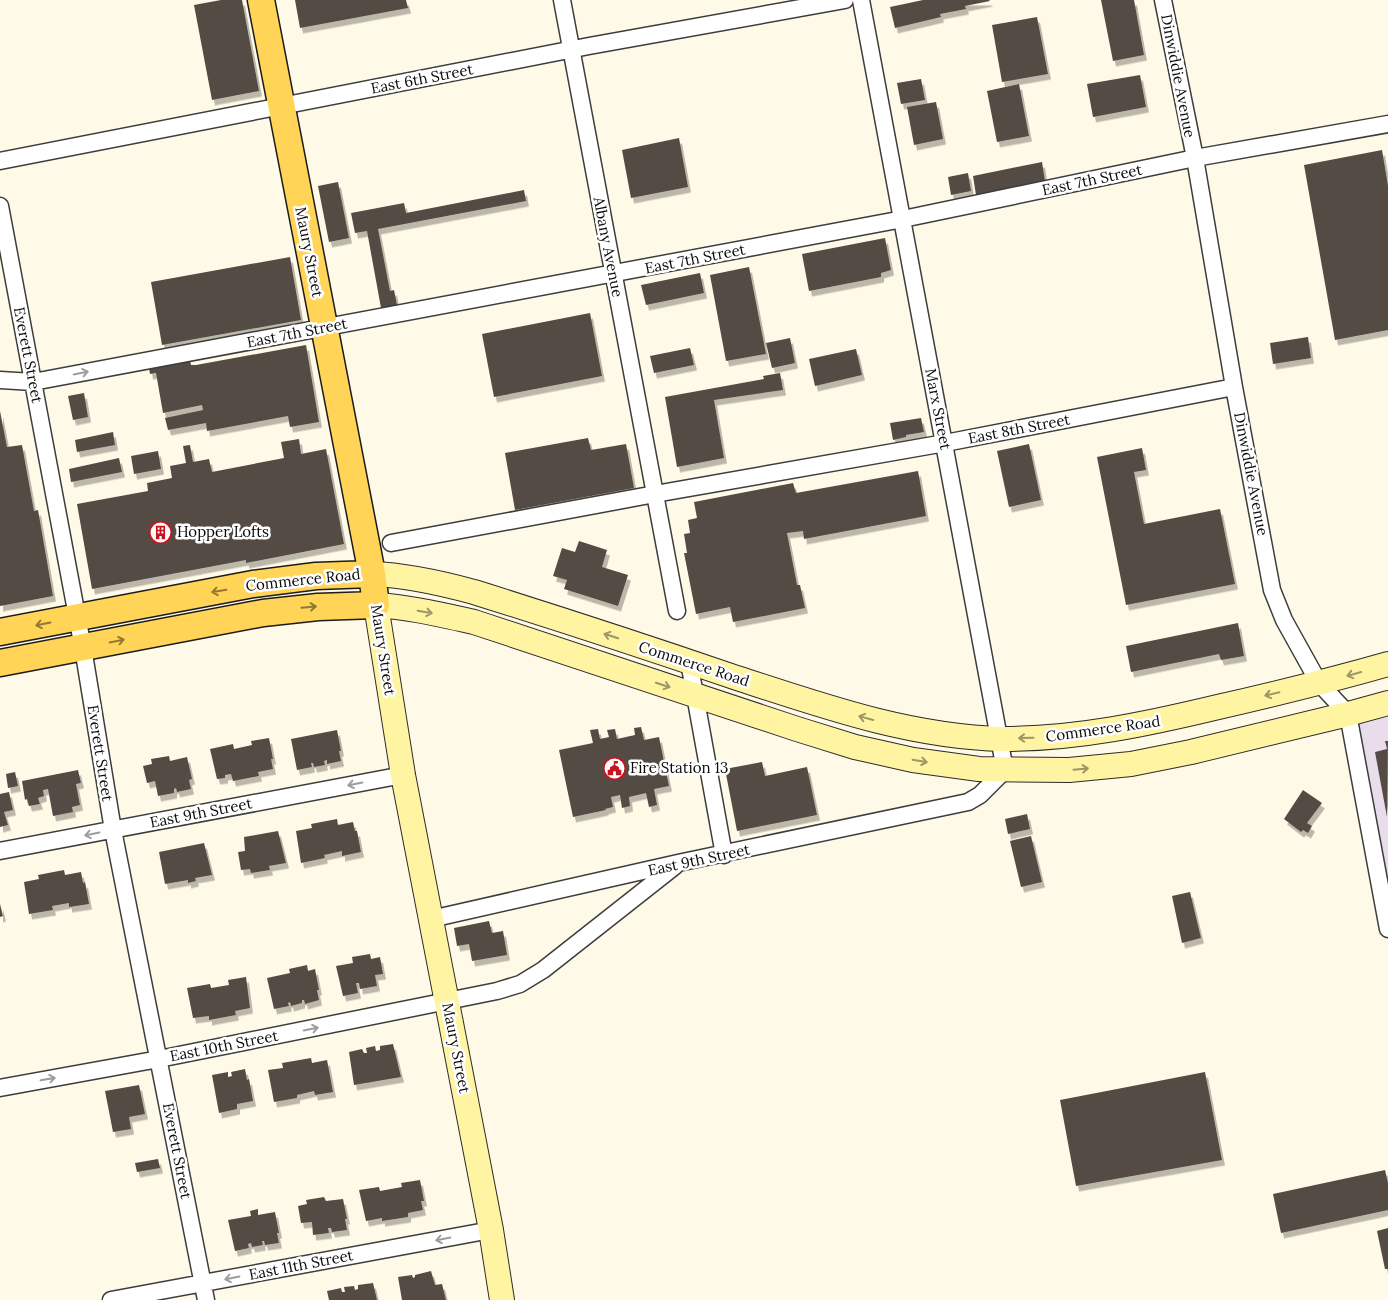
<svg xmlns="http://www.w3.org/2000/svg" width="1388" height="1300" viewBox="0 0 1388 1300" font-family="Lora,serif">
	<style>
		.industrial { fill: #e9dceb }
		.building { fill: #544b45; filter: url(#shadow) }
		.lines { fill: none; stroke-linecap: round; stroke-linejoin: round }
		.street-casing { stroke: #3d3d3d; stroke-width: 19 }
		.secondary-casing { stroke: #2c2c2c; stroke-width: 26 }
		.primary-casing { stroke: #1b1b1b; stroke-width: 29 }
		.street { stroke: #fff; stroke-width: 16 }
		.secondary { stroke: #fff4a2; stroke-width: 24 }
		.primary { stroke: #ffd457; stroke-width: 26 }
		.oneway { stroke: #9d9d9d }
		.oneway2 { stroke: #917934 }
		.oneway3 { stroke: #9d9665 }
		.labels { text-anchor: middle; stroke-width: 5; stroke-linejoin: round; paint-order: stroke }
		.street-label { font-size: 15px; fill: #0a0a0a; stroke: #fff }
		.poi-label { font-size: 15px; fill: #0a0a0a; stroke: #fff; text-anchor: start }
	</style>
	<defs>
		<filter id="shadow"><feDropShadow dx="3" dy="5.5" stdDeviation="0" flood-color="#0004"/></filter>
	</defs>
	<rect width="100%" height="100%" fill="#fffae7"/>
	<path class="industrial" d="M1388 717V905L1353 726Z"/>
	<path class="building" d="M221 0H242L259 91 212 100 194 5Z
		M295 0H406L408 8 300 28Z
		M923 0H989L990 1 965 6 966 9 940 14 941 17 895 28 890 7Z
		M1101 0H1134L1144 55 1113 61Z
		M1037 17 1048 74 1002 82 992 25Z
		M1140 75 1146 107 1093 117 1087 84Z
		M921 79 925 100 901 104 897 83Z
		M1019 84 1029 136 997 142 987 91Z
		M936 102 943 139 914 145 907 107Z
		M679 138 688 187 631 198 622 150Z
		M1382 150 1388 186V330L1335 340 1304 165Z
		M1042 162 1045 181 976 195 973 176Z
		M968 173 971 191 951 195 948 177Z
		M338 182 349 238 329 242 318 186Z
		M524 190 526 201 378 229 390 291 394 290 397 305 381 308 367 231 355 233 351 213 404 203 406 213Z
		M885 238 891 270 881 273V277L809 291 802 254Z
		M290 257 301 320 162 345 151 282Z
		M749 267 766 354 726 361 710 275Z
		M700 273 704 293 646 305 641 285Z
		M590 313 602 376 494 397 482 334Z
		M1308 337 1311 358 1273 364 1270 343Z
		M790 338 795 363 772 368 766 343Z
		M306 345 319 422 290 427 288 416 207 431 206 423 168 430 165 418 203 410 202 405 163 413 156 373 150 374 149 368 190 360 191 365H196Z
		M690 348 694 365 654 373 650 356Z
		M856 349 862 375 815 386 809 359Z
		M780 373 783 390 714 400 724 458 677 467 665 397 764 379 763 376Z
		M84 393 88 417 73 420 68 396Z
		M0 411 7 447 22 445 34 511 38 510 53 596 0 606Z
		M921 418 924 432 906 435V437L893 440 890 423Z
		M113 432 115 445 77 452 75 440Z
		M588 438 591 450 626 444 634 488 515 510 505 453Z
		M299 439 301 454 326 449 344 544 246 563V560L92 589 77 504 148 491 147 483 172 478 170 466 186 463 183 446 190 445 193 462 209 459 212 472 284 458 281 442Z
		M1029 444 1041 500 1009 507 997 451Z
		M1142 448 1146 470 1134 472 1144 524 1220 509 1235 584 1126 605 1097 457Z
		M158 451 161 469 134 474 131 456Z
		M119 458 122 472 71 482 69 469Z
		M918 471 926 516 804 539 803 531 787 533 797 585H800L805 608 733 622 730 607 696 614 684 553H687L684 534 690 533 688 520 697 518 694 502 793 483 796 493Z
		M579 541 607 550 602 567 628 575 618 606 564 589 567 580 553 576 562 548 575 552Z
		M1238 623 1244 656 1221 660 1219 654 1131 672 1126 646Z
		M641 727 644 740 659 737 669 786 654 789 657 805 649 807 646 793 629 797 630 806 622 808 620 795 611 797 613 807 605 809 606 810 573 817 559 750 593 743 590 730 598 729 600 739 609 737 607 730 615 729 617 739 635 735 634 728Z
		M337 730 341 751H339L341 761 327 764V760L324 761 325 765 314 767 313 763H311L312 767 297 770 291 739Z
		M269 738 273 759H271L273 769 258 772 259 776 233 781 231 774 225 775V778L217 779 210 749 233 744 234 749 252 745 251 741Z
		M1385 741H1388L1387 817 1375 752 1387 749Z
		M169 756 170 761 187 757 192 779 189 780 191 789 177 792 176 788 174 789V793L158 796 155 781 147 783 143 766 152 764 151 759Z
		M762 762 765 776 807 767 817 815 737 831 725 769Z
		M78 770 81 783 76 784 80 805 72 807 73 812 53 816 48 789 43 790 44 796 38 798 40 804 29 806 27 799 25 800 22 781Z
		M15 772 18 786 8 788 6 774Z
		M1303 790 1322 803 1307 823 1312 826 1308 833 1303 830 1301 832 1284 819Z
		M9 792 13 810 4 812 8 825 0 827V794Z
		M1027 814 1030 829 1008 834 1005 819Z
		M337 819 338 825 353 822 355 831H357L361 852 342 856V851L324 855 325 858 301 863 296 831 312 828 311 824Z
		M278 831 286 863 269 866 270 870 251 873 250 869 241 870 238 852 245 851 244 837Z
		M1031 836 1042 882 1021 887 1010 841Z
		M204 843 212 875 195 878 196 881 188 883V880L165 884 159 852Z
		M64 870 65 875 81 872 83 883 85 882 89 904 69 907V903L52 906 53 910 29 914 24 882 39 879 38 875Z
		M1190 892 1201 938 1182 943 1172 896Z
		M0 904 3 916 0 917Z
		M489 921 492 933 503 931 507 955 472 961 469 944 457 946 454 928Z
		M370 954 371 959 380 957 383 974 375 975 377 986 360 989 359 983H356L358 993 343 996 336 966 353 963 352 957Z
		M307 965 308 971 315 969 319 990H317L319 1000 305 1004 304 1000H302V1003L291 1006 290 1002 288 1003 289 1006 274 1009 267 978 290 973 289 969Z
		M246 977 250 1008 235 1011 236 1015 209 1020V1016L193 1018 187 988 210 984 211 988 229 985 228 980Z
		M393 1044 401 1077 354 1085 349 1052 362 1049 364 1053H367L366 1048 375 1046 376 1051 380 1050V1046Z
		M311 1058 312 1063 327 1060 333 1092 315 1095 314 1091 297 1095V1098L274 1102 268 1070 283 1068 282 1063Z
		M245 1069 247 1080 249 1079 253 1101 237 1104V1109L219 1113 212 1075 228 1072V1077L232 1076 231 1072Z
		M1205 1072 1222 1160 1076 1186 1060 1100Z
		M139 1085 145 1114 129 1117 131 1129 113 1132 105 1091Z
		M158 1159 160 1168 137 1172 135 1163Z
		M1385 1170 1388 1183V1210L1281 1233 1273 1194Z
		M420 1180 424 1201H421L423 1210 408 1213V1217L382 1221V1218L366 1221 359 1190 379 1187 380 1191 402 1187 401 1183Z
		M324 1197 326 1201 343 1199 347 1219H345L347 1230 332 1232 331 1228H328L329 1233 313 1235 312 1222 301 1223 298 1206 307 1204 306 1200Z
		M258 1209V1215L275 1212 279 1233H277L279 1243 265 1245 264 1241H262L263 1245 252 1247 251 1243 248 1244 249 1248 235 1251 228 1220 251 1216 250 1211Z
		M1388 1228V1269H1385L1377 1231Z
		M431 1271 435 1285 442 1284 446 1300H402L398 1277 412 1275 413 1278 415 1277V1275Z
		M373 1283 377 1300H329L327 1291 341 1288 342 1292H345L344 1287 354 1286 355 1290 358 1289V1285Z"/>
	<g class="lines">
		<defs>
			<path id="street" d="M562 0 677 611
				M1163 0 1195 158 1234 387 1272 590 1284 620 1319 683 1348 714 1388 929
				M0 161 589 46 845 0
				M0 206 83 648 113 830 206 1300
				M0 380 33 382 903 219 1195 158 1388 124
				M391 543 655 494 945 443 1234 387
				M689 662 724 855
				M0 851 403 775
				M431 919 678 863 968 802 980 795 1005 770 861 0
				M0 1088 159 1059 497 991 520 984 543 970 675 866
				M111 1300 491 1230"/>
			<path id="secondary" d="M372 574C406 575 441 583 474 592 560 619 646 647 731 676 820 705 909 737 1003 739 1077 739 1147 724 1218 707 1275 694 1332 680 1388 664
				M502 1300 491 1230 403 775 376 605C409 607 442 615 474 622L797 729 855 747 913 760 979 769 1069 770 1131 764 1191 752 1348 714 1388 703"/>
			<path id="primary" d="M0 632 253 584 316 576 372 574
				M0 663 263 613 318 607 376 605 372 574 261 0"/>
		</defs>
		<use href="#street" class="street-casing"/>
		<use href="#secondary" class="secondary-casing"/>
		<use href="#primary" class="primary-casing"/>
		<use href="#street" class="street"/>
		<use href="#secondary" class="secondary"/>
		<use href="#primary" class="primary"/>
	</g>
	<defs><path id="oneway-shaft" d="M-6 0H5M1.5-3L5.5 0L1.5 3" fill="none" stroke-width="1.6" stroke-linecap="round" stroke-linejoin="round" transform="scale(1.25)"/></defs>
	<g class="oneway">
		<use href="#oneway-shaft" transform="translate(81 373) rotate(-11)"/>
		<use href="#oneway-shaft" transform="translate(355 784) rotate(169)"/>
		<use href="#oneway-shaft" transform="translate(92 834) rotate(169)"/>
		<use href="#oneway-shaft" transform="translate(311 1029) rotate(-11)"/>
		<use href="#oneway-shaft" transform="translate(48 1079) rotate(-10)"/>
		<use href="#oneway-shaft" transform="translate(443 1239) rotate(169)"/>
		<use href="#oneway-shaft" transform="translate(232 1278) rotate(169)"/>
	</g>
	<g class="oneway2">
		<use href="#oneway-shaft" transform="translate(219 591) rotate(170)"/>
		<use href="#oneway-shaft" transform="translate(309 607) rotate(-5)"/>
		<use href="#oneway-shaft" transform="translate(43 624) rotate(169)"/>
		<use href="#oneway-shaft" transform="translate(117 641) rotate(-11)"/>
	</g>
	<g class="oneway3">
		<use href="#oneway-shaft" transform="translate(425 612) rotate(10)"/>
		<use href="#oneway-shaft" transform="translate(611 636) rotate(-162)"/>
		<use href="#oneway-shaft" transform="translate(1354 674) rotate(164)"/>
		<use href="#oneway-shaft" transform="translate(663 685) rotate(18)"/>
		<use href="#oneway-shaft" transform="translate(1272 694) rotate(167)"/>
		<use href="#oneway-shaft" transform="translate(866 718) rotate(-165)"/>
		<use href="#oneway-shaft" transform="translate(1026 738) rotate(179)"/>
		<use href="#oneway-shaft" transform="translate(920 761) rotate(9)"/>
		<use href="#oneway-shaft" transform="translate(1081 769) rotate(-5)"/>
	</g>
	<defs>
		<symbol id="building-ring" viewBox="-11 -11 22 22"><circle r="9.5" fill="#fff" stroke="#c71520" stroke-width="1.5"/><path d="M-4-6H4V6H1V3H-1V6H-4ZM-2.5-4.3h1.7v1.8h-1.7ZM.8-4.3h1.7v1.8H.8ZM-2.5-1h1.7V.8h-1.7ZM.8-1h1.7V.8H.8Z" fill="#c71520"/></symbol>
		<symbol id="civic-ring" viewBox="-11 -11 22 22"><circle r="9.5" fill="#fff" stroke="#c71520" stroke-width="1.5"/><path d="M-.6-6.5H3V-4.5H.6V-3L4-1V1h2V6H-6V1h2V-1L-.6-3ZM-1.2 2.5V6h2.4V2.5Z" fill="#c71520"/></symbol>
	</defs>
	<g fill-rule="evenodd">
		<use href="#building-ring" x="148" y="520" width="25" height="25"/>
		<use href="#civic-ring" x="602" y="756" width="25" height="25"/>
	</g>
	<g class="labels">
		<g class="street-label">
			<text transform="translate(1178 76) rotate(79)" y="5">Dinwiddie Avenue</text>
			<text transform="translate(422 79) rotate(-11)" y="5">East 6th Street</text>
			<text transform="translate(1092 180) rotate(-12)" y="5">East 7th Street</text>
			<text transform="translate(608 247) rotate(79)" y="5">Albany Avenue</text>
			<text transform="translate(309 252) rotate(79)" y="5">Maury Street</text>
			<text transform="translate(695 259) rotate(-11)" y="5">East 7th Street</text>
			<text transform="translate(297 333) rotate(-11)" y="5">East 7th Street</text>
			<text transform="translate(28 355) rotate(79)" y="5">Everett Street</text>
			<text transform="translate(938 409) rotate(79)" y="5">Marx Street</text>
			<text transform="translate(1019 429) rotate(-11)" y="5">East 8th Street</text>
			<text transform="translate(1251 474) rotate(79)" y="5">Dinwiddie Avenue</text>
			<text transform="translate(303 580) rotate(-6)" y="5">Commerce Road</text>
			<text transform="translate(383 650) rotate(81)" y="5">Maury Street</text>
			<text transform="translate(694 664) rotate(18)" y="5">Commerce Road</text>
			<text transform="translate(1103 729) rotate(-8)" y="5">Commerce Road</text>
			<text transform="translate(100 753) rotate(81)" y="5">Everett Street</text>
			<text transform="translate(201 813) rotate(-11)" y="5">East 9th Street</text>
			<text transform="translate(699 860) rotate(-12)" y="5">East 9th Street</text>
			<text transform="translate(224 1046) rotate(-11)" y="5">East 10th Street</text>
			<text transform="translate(456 1048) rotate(79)" y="5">Maury Street</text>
			<text transform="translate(177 1151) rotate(79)" y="5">Everett Street</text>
			<text transform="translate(301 1265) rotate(-11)" y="5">East 11th Street</text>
		</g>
		<g class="poi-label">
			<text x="177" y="537">Hopper Lofts</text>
			<text x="630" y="773">Fire Station 13</text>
		</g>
	</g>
</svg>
